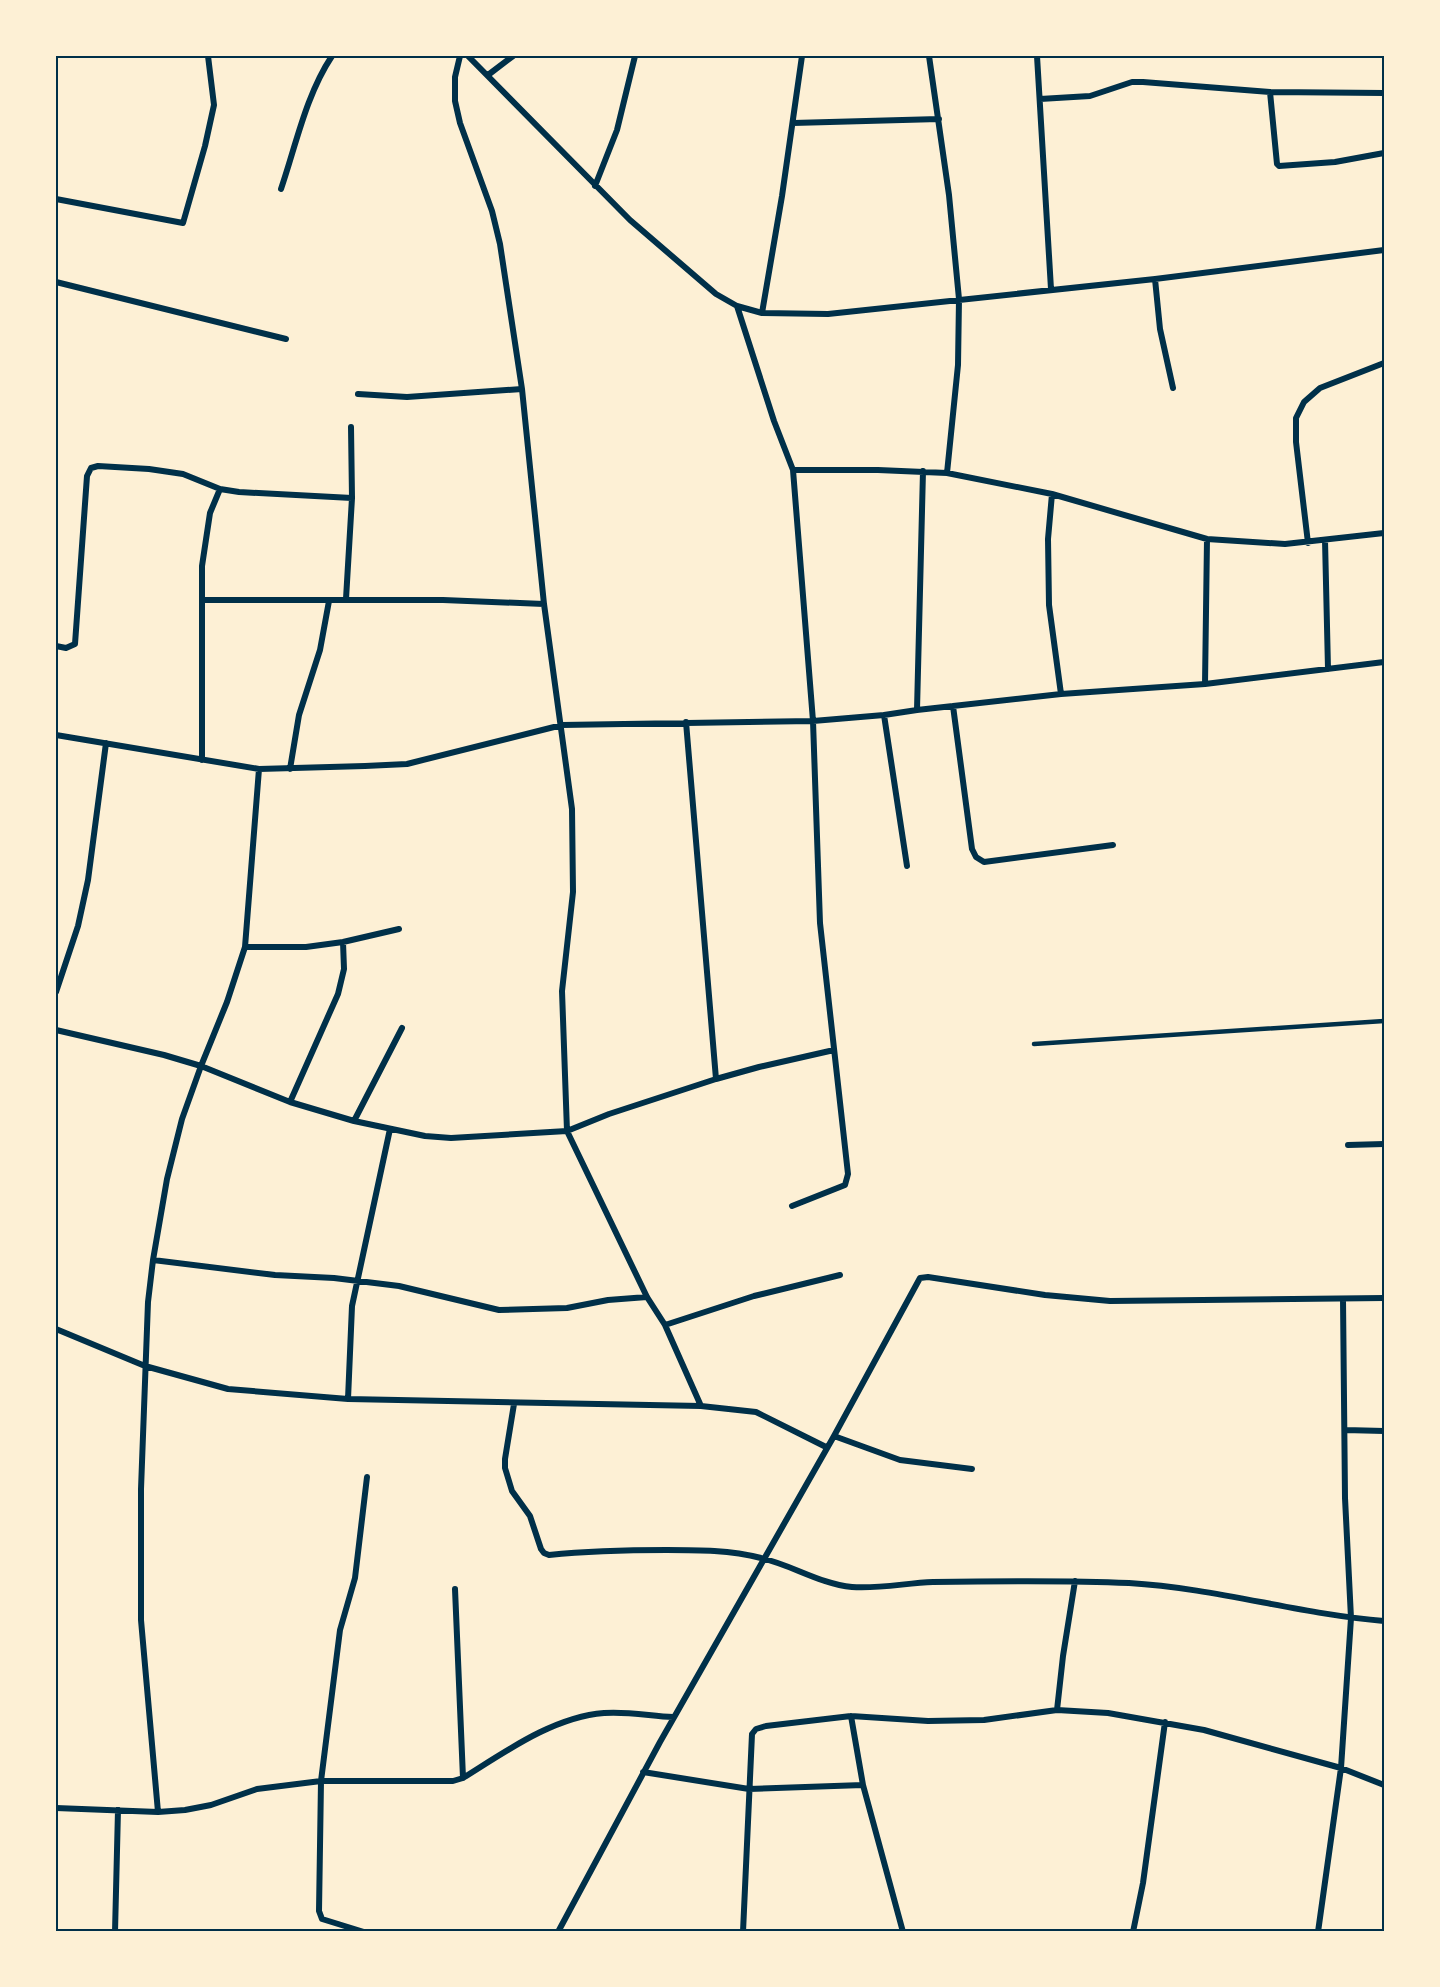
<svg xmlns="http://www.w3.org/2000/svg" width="1440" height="1987" viewBox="0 0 1440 1987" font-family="'Alegreya Sans',sans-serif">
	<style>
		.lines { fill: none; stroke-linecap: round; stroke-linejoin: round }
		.service { stroke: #003049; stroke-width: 4.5 }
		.minor { stroke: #003049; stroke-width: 6 }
		.neatline { fill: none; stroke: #003049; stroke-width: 2 }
	</style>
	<rect width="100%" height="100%" fill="#fdf0d5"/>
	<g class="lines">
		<path class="service" d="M1034 1044 1384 1021"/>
		<path class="minor" d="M460 56 455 77V101L460 123 492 211 500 244 522 389 544 604 572 809 573 892 562 991 567 1131 647 1297 665 1325 701 1406
			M468 56 630 220 716 294 737 306 774 421 793 470 813 721 820 923 848 1174 845 1185 792 1206
			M929 56 949 195 959 299 958 365 947 473
			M1037 56 1051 289
			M488 75 513 56
			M1270 92 1277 164 1279 166 1335 162 1384 153
			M1040 99 1090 96 1132 82H1143L1270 92 1384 93
			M793 123 939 119
			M595 186 617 130 635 56
			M281 189C296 145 306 95 332 56
			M56 199 183 223 205 146 214 105 208 56
			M1155 279 1160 329 1173 388
			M56 282 286 339
			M737 306 762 313 782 196 802 56
			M762 313 828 314 1155 279 1384 250
			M358 394 407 397 522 389
			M793 470H878L947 473 1052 494 1207 539 1285 544 1384 533
			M1052 494 1048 539 1049 605 1061 694
			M1325 540 1328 669
			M1308 543 1296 442V418L1304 402 1320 388 1384 363
			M346 599 352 498 351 427
			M202 600H443L544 604
			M56 646 66 648 75 644 87 476 91 468 98 466 149 469 183 474 220 489 239 492 352 498
			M1205 684 1207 539
			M953 706 972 849 976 857 984 862 1113 845
			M917 710 923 471
			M884 715 907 866
			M686 722 716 1079
			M56 735 259 769 365 766 407 764 562 725 813 721 884 715 917 710 1061 694 1205 684 1384 662
			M202 760V566L210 513 220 489
			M290 769 299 715 320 650 329 601
			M245 947H306L343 942 399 929
			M56 992 78 926 88 880 106 743
			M56 1030 164 1055 201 1066 290 1102 354 1121 425 1136 451 1138 567 1131 609 1114 716 1079 759 1067 834 1050
			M290 1102 338 994 344 969 343 942
			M354 1121 402 1028
			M1348 1145 1384 1144
			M153 1260 275 1275 334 1278 399 1286 499 1310 567 1308 608 1300 647 1297
			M665 1325 754 1296 840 1275
			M56 1329 145 1366 228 1389 348 1399 701 1406 756 1412 826 1447
			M348 1399 352 1306 390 1129
			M514 1404 505 1459V1468L512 1491 530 1516 541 1549 544 1553 549 1555C588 1551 627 1550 667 1550 699 1550 730 1550 761 1558 792 1565 820 1584 852 1587 879 1589 906 1583 933 1582 998 1581 1064 1580 1129 1583 1215 1588 1299 1614 1384 1621
			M1345 1430 1384 1431
			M834 1436 900 1460 972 1469
			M455 1589 463 1778
			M1057 1710 1063 1656 1075 1581
			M851 1716 863 1785 903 1932
			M643 1772 749 1789 863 1785
			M56 1808 158 1812 185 1810 211 1805 257 1789 321 1781H453L463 1778C505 1752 553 1717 604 1713 626 1711 651 1716 673 1717
			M158 1812 141 1620V1489L148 1302 153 1260 167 1179 182 1119 201 1066 227 1002 245 947 259 769
			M115 1932 118 1810
			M364 1932 322 1919 319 1911 321 1781 340 1630 355 1578 367 1477
			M558 1932 660 1742 834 1436 920 1278 928 1277 1045 1295 1110 1301 1384 1298
			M743 1932 752 1734 756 1729 766 1726 851 1716 928 1721 984 1720 1057 1710 1108 1713 1204 1730 1341 1768 1384 1785
			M1133 1932 1143 1883 1165 1722
			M1318 1932 1341 1768 1351 1618 1345 1498 1343 1299"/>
	</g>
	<rect width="1440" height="1987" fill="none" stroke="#fdf0d5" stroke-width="114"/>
	<rect x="57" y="57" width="1326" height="1873" class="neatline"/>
</svg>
